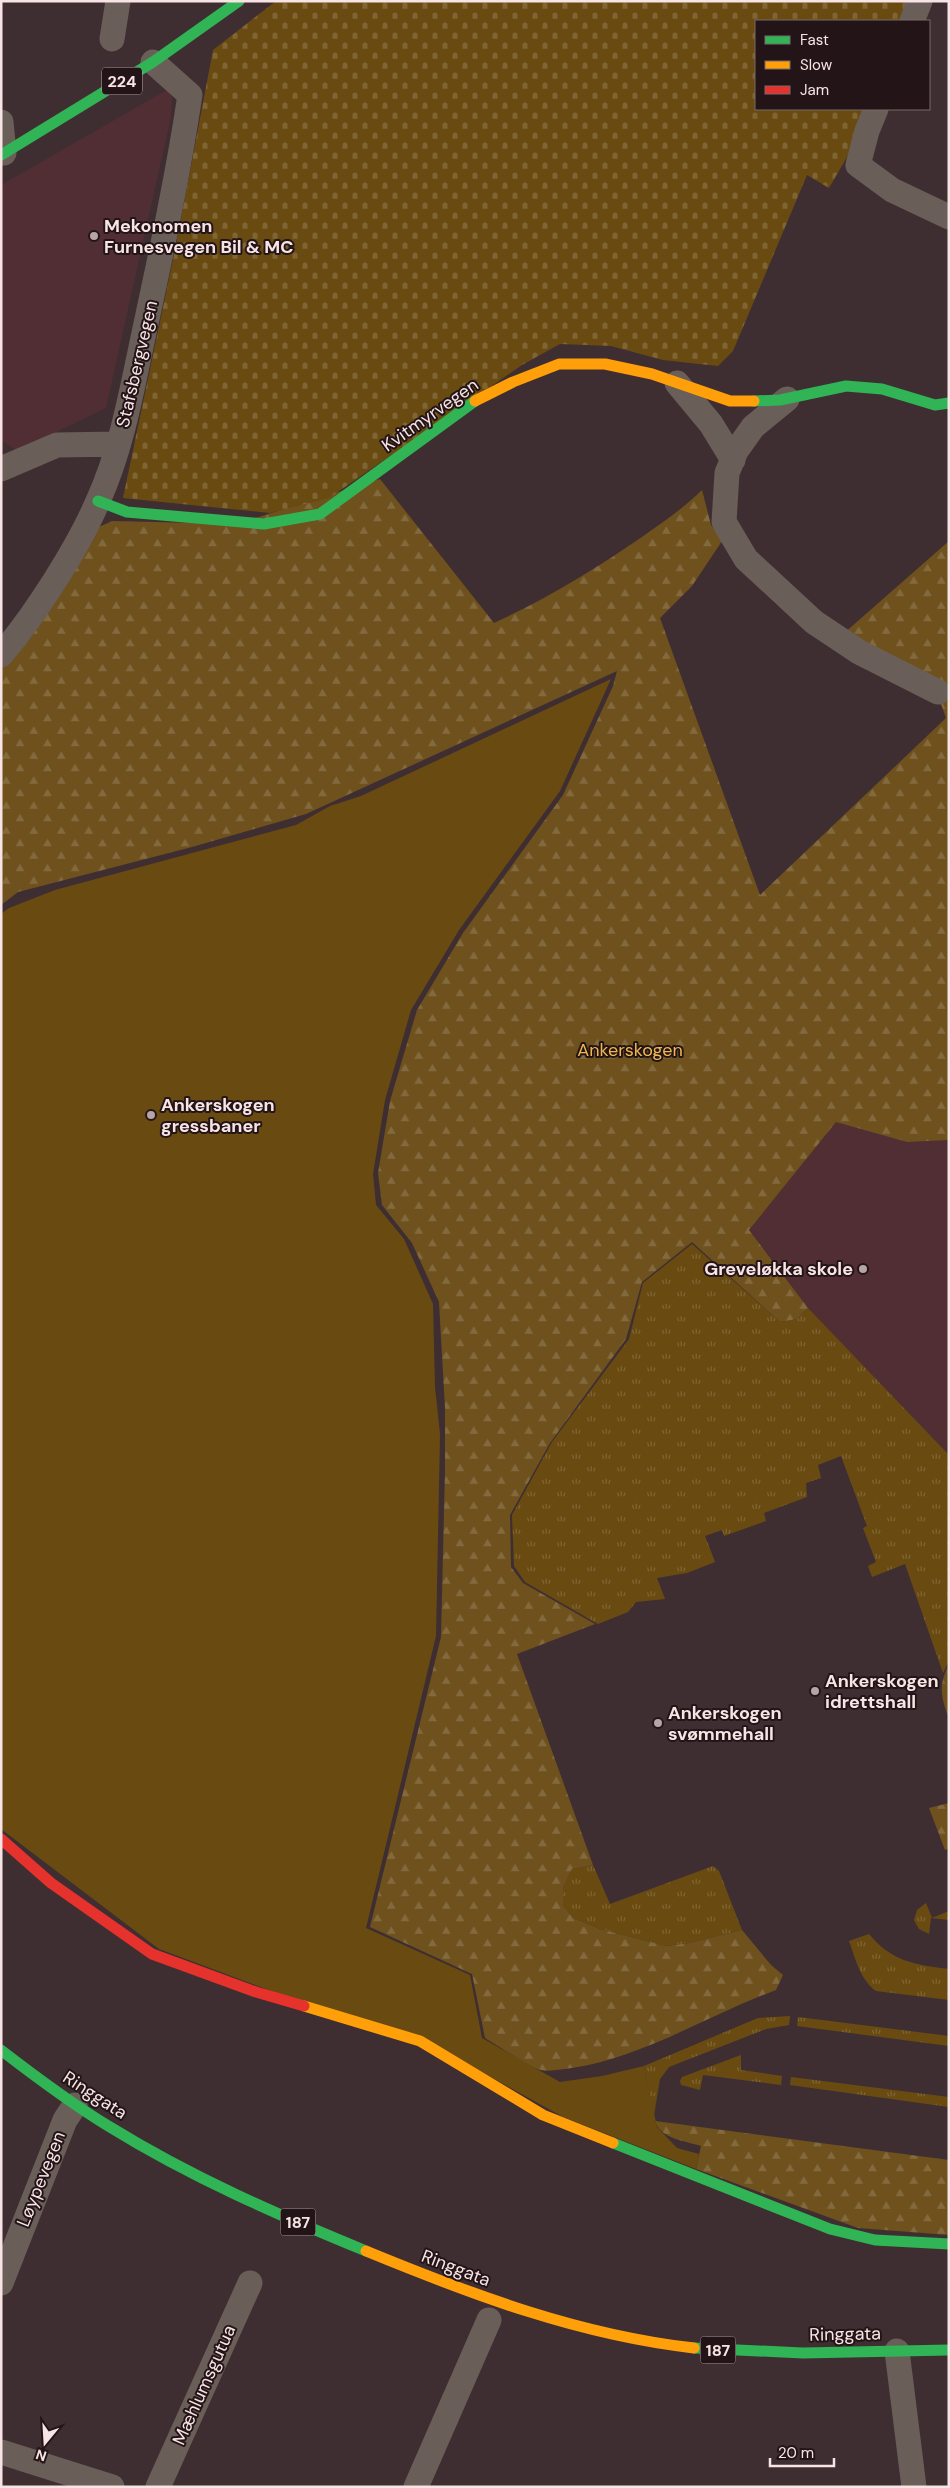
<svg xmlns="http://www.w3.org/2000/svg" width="950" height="2488" viewBox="0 0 950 2488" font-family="'DM Sans',sans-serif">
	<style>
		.built { fill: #502e33 }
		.grass { fill: url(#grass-tufts) }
		.forest { fill: url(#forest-firs) }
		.cemetery { fill: url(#cemetery-stones) }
		.park { fill: #694b11 }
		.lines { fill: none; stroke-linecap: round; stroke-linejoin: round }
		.street { stroke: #6a5e59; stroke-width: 25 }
		.fast { stroke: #30b455; stroke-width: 11 }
		.slow { stroke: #ff9f0a; stroke-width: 11 }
		.jam { stroke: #e5322d; stroke-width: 11 }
		.poi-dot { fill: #b7a4a6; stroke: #231517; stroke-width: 2 }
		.labels { text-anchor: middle; stroke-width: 4; stroke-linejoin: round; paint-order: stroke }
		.shield { fill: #231517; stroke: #b8a6a7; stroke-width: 1 }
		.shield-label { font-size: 16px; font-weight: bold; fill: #f8e4e5 }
		.poi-label { font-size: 18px; font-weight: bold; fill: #f8e4e5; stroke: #231517; text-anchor: start }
		.street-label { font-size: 18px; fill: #f8e4e5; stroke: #231517 }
		.park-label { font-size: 18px; fill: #f0b84e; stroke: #231517 }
	</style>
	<defs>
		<pattern id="grass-tufts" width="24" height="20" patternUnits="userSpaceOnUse" patternTransform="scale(1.25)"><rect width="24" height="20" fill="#694b11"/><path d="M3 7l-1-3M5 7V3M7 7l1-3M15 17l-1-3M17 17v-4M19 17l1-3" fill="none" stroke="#7f6534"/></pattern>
		<pattern id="forest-firs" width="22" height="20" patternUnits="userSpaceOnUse" patternTransform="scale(1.25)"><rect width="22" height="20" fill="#6e511d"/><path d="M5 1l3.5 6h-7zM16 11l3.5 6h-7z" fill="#836a3e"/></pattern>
		<pattern id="cemetery-stones" width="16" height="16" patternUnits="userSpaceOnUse" patternTransform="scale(1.25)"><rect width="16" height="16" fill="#694b11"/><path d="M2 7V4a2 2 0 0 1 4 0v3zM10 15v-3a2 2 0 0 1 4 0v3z" fill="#7f6534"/></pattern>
	</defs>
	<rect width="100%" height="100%" fill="#3f2e31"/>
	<path class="built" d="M170 88 172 100 171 117 106 408 17 451 1 440V185Z
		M836 1121 907 1142 949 1140V1455L808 1308 749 1230Z"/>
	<path class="grass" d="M692 1244 780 1322 797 1319 808 1308 949 1455V1661L943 1673 905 1564 872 1577 868 1566 876 1562 863 1528 867 1526 841 1456 818 1465 821 1478 806 1483 807 1497 764 1513 766 1521 724 1536 722 1530 705 1536 715 1562 687 1573 657 1578 665 1599 636 1602 628 1612 598 1624 525 1582 514 1566 512 1515 552 1442 629 1339 643 1283Z
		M593 1865 610 1904 713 1866 719 1871 742 1930 689 1943 666 1946 600 1929 573 1918 563 1905V1888L572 1869Z
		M926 1903 932 1918 949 1911V1920L931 1918 929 1934 919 1929 914 1920 917 1910Z
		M869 1934C891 1961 915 1965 949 1969V2000L876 1991C860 1979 856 1960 849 1941Z
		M790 2016 789 2025 766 2029 669 2067 660 2079 654 2115 644 2066 758 2018Z
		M798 2017 949 2036V2046L797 2026Z
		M741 2055V2070L782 2076 781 2085 703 2075 700 2090 681 2085 680 2081 682 2077Z
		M791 2077 949 2097V2107L790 2085Z"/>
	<path class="forest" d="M380 479 494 623C546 599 594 570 642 537 663 522 684 508 702 490L711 525 722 541 692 586 660 618 760 895 946 718 933 681 842 635 949 541V1140L907 1142 836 1122 749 1230 808 1308 797 1319 780 1322 692 1242 642 1282 626 1339 550 1443 510 1515 511 1567 523 1583 595 1624 517 1654 593 1865 572 1869 563 1888V1905L573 1918 600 1929 666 1946 689 1943 742 1930 771 1965 783 1975 776 1990C708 2015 644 2057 572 2068 562 2069 551 2072 541 2070 530 2068 497 2045 485 2038L472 1974 370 1927 441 1637 445 1470V1408L439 1302 412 1243 382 1205 378 1173 390 1101 417 1010 463 933 563 795 613 686 617 671 306 814 192 847 18 892 1 905V669L17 649 86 533 112 521 236 524Z
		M949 1664V1719C941 1697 938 1686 949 1664Z
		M949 1803V1848L945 1850 929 1808Z
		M655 2121 949 2160V2235L858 2228 696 2169 701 2146C686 2141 660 2139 655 2121Z"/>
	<path class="cemetery" d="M276 1H910L902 21H756V109H867L847 157 829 188 807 175 733 351 718 366 663 360 611 346 560 344 522 365 329 498 270 513 123 498 175 250 213 50Z"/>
	<path class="park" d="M611 679 560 791 459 930 411 1010 385 1100 373 1174 376 1205 404 1239 433 1304 435 1387 440 1434 436 1636 366 1928 470 1975 482 2038 560 2082 602 2076 644 2066 657 2127 677 2148 699 2154 696 2169 563 2117 469 2065 159 1949 1 1829V914L9 908 55 890 296 825 330 806 361 796Z"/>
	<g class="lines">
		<path class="street" d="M912 21 920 1
			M112 39 118 1
			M876 109 867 131 858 165 892 190 949 217
			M1 122 4 153
			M677 383 711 424 733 460
			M787 399 753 427 736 451 727 473 724 522 746 559 814 622 859 652 938 692
			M1 469 57 445 118 444
			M1 655C35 615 78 548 98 501 122 448 132 389 144 333 161 254 178 175 190 95L153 62
			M1 2283 65 2120 75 2105
			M897 2351 914 2487
			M1 2452 112 2487
			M158 2487 250 2283
			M416 2487 489 2320"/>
		<path class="fast" d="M1 155 153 62 239 1
			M754 401 780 400 846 386 882 389 935 405 949 403
			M98 501 127 512 264 524 320 514 475 401
			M1 2050C36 2077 72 2104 110 2127 191 2177 278 2215 366 2251
			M613 2143 830 2229 875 2240 949 2244
			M694 2348 803 2353 949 2350"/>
		<path class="slow" d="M475 401 513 382 559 364H605L652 374 730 401H754
			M304 2006 420 2041 543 2115 613 2143
			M366 2251C473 2295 579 2335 694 2348"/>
		<path class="jam" d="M1 1839 51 1883 152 1954 256 1992 304 2006"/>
	</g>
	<g class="poi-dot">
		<circle cx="94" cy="236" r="5"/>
		<circle cx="151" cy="1115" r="5"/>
		<circle cx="863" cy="1269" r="5"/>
		<circle cx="815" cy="1691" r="5"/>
		<circle cx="658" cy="1723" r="5"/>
	</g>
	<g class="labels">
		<g class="shield">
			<rect x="102" y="67.5" width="40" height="27" rx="4"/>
			<rect x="280.5" y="2208.5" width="35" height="27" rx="4"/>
			<rect x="700.5" y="2336.5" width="35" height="27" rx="4"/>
		</g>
		<g class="shield-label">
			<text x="122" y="87">224</text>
			<text x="298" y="2228">187</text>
			<text x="718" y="2356">187</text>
		</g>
		<g class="poi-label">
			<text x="104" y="232">Mekonomen<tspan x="104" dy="21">Furnesvegen Bil &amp; MC</tspan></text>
			<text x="161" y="1111">Ankerskogen<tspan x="161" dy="21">gressbaner</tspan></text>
			<text x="853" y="1275" text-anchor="end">Greveløkka skole</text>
			<text x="825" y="1687">Ankerskogen<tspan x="825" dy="21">idrettshall</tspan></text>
			<text x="668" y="1719">Ankerskogen<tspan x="668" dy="21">svømmehall</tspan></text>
		</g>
		<g class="street-label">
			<text transform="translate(137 364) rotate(-77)" y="6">Stafsbergvegen</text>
			<text transform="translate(430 415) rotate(-35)" y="6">Kvitmyrvegen</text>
			<text transform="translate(95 2095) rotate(33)" y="6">Ringgata</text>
			<text transform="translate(41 2179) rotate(-68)" y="6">Løypevegen</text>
			<text transform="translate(456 2268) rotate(21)" y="6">Ringgata</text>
			<text transform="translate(845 2334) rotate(-1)" y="6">Ringgata</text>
			<text transform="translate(204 2385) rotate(-66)" y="6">Mæhlumsgutua</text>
		</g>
		<g class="park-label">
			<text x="630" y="1056">Ankerskogen</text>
		</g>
	</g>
	<rect width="950" height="2488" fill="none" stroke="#f8e4e5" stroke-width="5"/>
	<rect x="755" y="20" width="175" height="90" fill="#231517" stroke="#786869"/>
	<rect x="765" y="36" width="25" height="8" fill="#30b455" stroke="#786869"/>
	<text x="800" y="45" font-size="15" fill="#f8e4e5">Fast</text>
	<rect x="765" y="61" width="25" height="8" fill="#ff9f0a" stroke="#786869"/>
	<text x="800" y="70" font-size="15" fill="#f8e4e5">Slow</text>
	<rect x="765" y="86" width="25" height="8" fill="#e5322d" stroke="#786869"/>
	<text x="800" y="95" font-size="15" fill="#f8e4e5">Jam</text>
	<g transform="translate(45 2443) rotate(198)" stroke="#231517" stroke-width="4" paint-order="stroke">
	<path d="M0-4L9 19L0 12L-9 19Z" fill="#f8e4e5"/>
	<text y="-8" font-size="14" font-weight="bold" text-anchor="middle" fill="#f8e4e5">N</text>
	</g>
	<path d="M770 2458v8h64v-8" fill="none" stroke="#f8e4e5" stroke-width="2.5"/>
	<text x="778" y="2458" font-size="15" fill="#f8e4e5" stroke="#231517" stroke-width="4" paint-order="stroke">20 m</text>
</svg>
